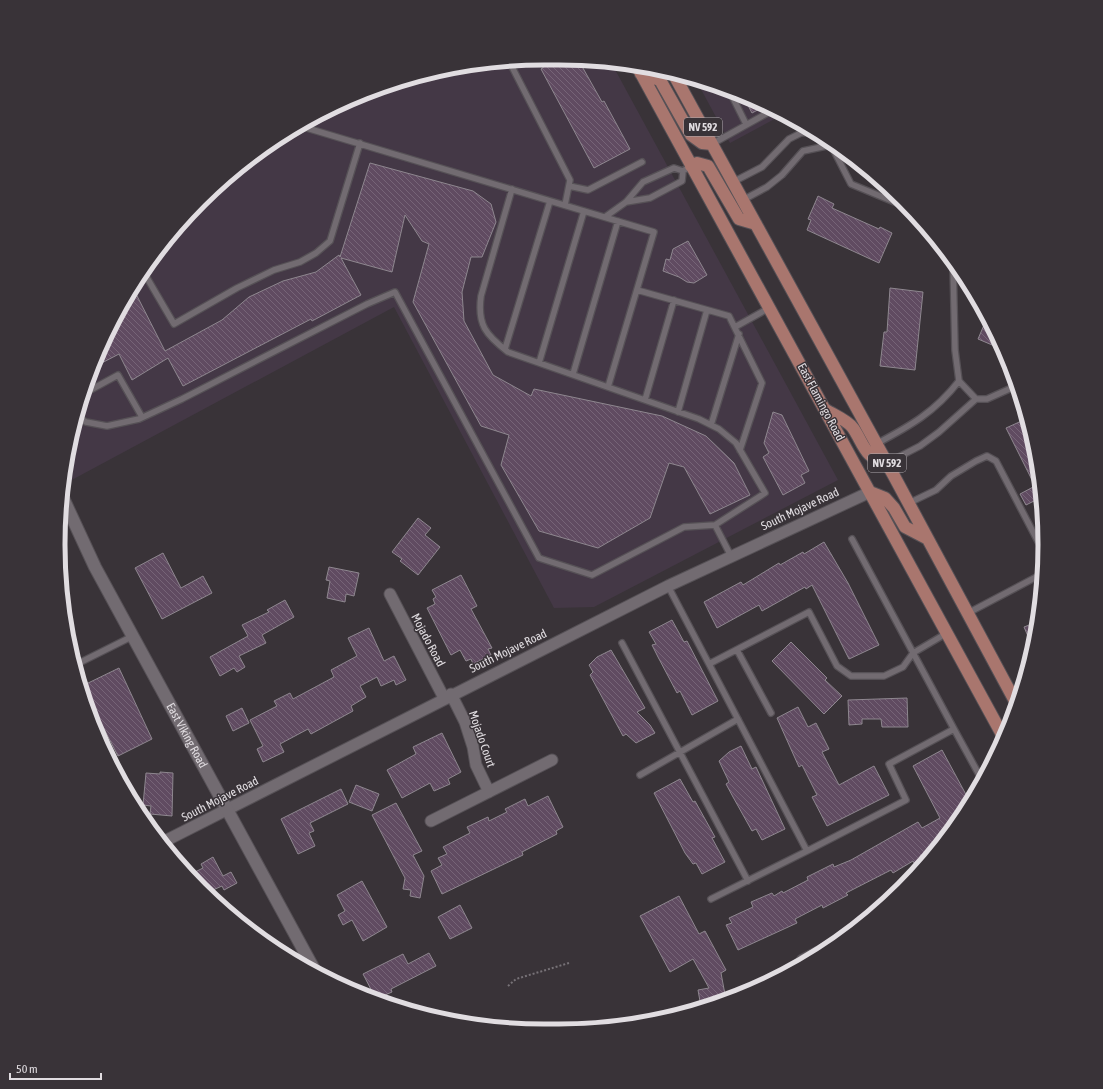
<svg xmlns="http://www.w3.org/2000/svg" width="1103" height="1089" viewBox="0 0 1103 1089" font-family="'Asap Condensed',sans-serif">
	<style>
		.commercial { fill: #443846 }
		.building { fill: url(#building-back-hatch); stroke: #8e878f }
		.lines { fill: none; stroke-linecap: round; stroke-linejoin: round }
		.service-casing { stroke: #565156; stroke-width: 8 }
		.minor-casing { stroke: #565156; stroke-width: 13 }
		.tertiary-casing { stroke: #565156; stroke-width: 14 }
		.primary-casing { stroke: #565156; stroke-width: 14 }
		.path { stroke: #777277; stroke-width: 2; stroke-dasharray: 2 2; stroke-linecap: butt }
		.service { stroke: #726b71; stroke-width: 5.5 }
		.minor { stroke: #726b71; stroke-width: 11 }
		.tertiary { stroke: #726b71; stroke-width: 12 }
		.primary { stroke: #a9766e; stroke-width: 12 }
		.labels { text-anchor: middle; stroke-width: 3; stroke-linejoin: round; paint-order: stroke }
		.shield { fill: #393338; stroke: #afaaae; stroke-width: 1 }
		.shield-label { font-size: 11px; font-weight: bold; fill: #e1dde1 }
		.street-label { font-size: 12px; fill: #e1dde1; stroke: #393338 }
		.rim { fill: none; stroke: #e1dde1; stroke-width: 5 }
	</style>
	<defs>
		<pattern id="building-back-hatch" width="6" height="6" patternUnits="userSpaceOnUse"><rect width="6" height="6" fill="#604b61"/><path d="M-1 5l2 2M0 0l6 6M5-1l2 2" fill="none" stroke="#766477"/></pattern>
	</defs>
	<rect width="100%" height="100%" fill="#393338"/>
	<path class="commercial" d="M545 58 612 64 838 480 594 607 554 608 394 307 68 482 65 476 67 450 95 359 140 274 200 201 274 140 358 95 449 67Z
		M696 80 744 95 782 115 730 143Z"/>
	<path class="building" d="M540 58 579 61 602 102 604 101 630 149 594 168 541 69 545 66Z
		M742 94 744 95 765 106 752 113Z
		M370 163 473 191 491 204 496 222 482 257H471L462 292 464 321 493 375 531 396 534 389 662 416 706 436 734 463 750 495 710 514 684 467 669 463 650 518 598 548 539 531 501 465 509 435 481 426 413 302 429 244 422 241 405 215 392 272 341 258 361 295 312 321 311 319 183 386 168 358 132 380 119 354 92 368 95 359 133 288 165 351 222 320 249 297 283 281 316 272 339 255 340 257Z
		M818 196 834 204 832 208 879 229 880 227 892 233 879 263 807 230 811 220 808 219Z
		M688 241 707 275 694 283 687 282 679 277 663 271 666 259 670 260 673 249Z
		M890 288 923 292 915 370 880 366 884 332H887Z
		M987 318 997 337 1004 350 978 339Z
		M773 412 782 415 809 471 801 475 805 483 783 495 763 457 769 453 764 443Z
		M1026 419 1036 449 1040 498 1026 505 1020 494 1035 486 1006 428Z
		M418 518 431 528 425 535 440 547 418 575 400 561 402 559 392 552Z
		M824 542 848 583 879 645 849 659 812 585 806 589 805 587 762 611 759 605 717 628 704 602 741 582 743 585 779 563 780 565 803 552 804 554Z
		M163 553 181 588 203 576 212 593 162 619 135 568Z
		M329 567 359 573 354 596 346 594 345 602 327 598 330 581 326 580Z
		M461 575 477 606 471 609 492 648 488 649 491 655 473 664 471 659 466 661 460 650 451 655 427 608 435 604 433 599 436 597 432 590Z
		M285 600 294 617 262 635 266 643 239 656 245 667 237 672 234 668 220 676 210 657 248 636 242 625 269 612 267 610Z
		M672 620 684 642 687 641 718 701 692 715 680 691 677 693 658 657 652 645 656 644 649 632Z
		M1037 622 1036 639 1033 648 1024 627Z
		M369 628 384 661 394 656 406 680 396 685 394 680 381 686 377 677 360 686 366 697 351 706 353 711 311 734 308 729 280 744 284 752 263 762 257 749 263 746 250 720 277 706 274 701 290 693 293 699 334 677 331 670 357 656 348 638Z
		M791 642 827 678 825 680 842 696 824 714 772 661Z
		M611 650 645 708 637 712 650 725 655 733 636 743 626 734 623 736 590 675 593 672 589 665 597 657Z
		M119 668 152 739 118 756 82 686Z
		M907 698 908 727H882L881 719H862V724L849 725 848 700Z
		M798 707 808 727 816 723 829 749 822 752 839 785 874 766 889 795 827 826 812 797 817 795 802 765 799 767 777 718Z
		M242 708 249 723 233 731 226 716Z
		M442 733 461 772 448 779 450 784 434 791 430 783 402 798 387 770 416 754 413 747Z
		M741 746 752 769 756 767 785 829 762 840 756 829 752 831 733 797 726 784 729 782 719 761 729 752Z
		M942 750 970 802 963 815 937 847 920 856 922 859 914 863 913 861 893 873 891 870 846 893 848 895 823 908 822 905 795 919 797 923 738 950 726 925 732 923 729 918 753 907 751 902 772 893 774 896 782 891 783 893 808 880 807 877 833 864 834 867 851 860 918 822 922 828 940 818 913 766Z
		M160 772 173 773 172 816 150 814 151 806 143 805 146 773 160 774Z
		M680 779 693 802 695 801 715 837 712 838 725 862 702 874 696 863 693 864 685 853 654 793Z
		M356 785 379 794 372 811 349 802Z
		M341 789 348 804 310 823 314 831 309 833 315 846 298 854 281 819Z
		M548 796 563 827 556 831 557 834 522 852 523 855 442 894 431 871 442 865 438 858 447 854 443 847 470 833 467 827 488 817 489 821 507 812 505 809 525 799 528 806Z
		M396 803 422 851 413 855 424 876 420 898 410 896 411 890 403 889 405 878 372 815Z
		M213 857 223 876 231 872 237 883 224 890 222 886 213 890 212 888 204 892 201 889 189 875 203 868 201 864Z
		M362 881 387 927 363 941 352 920 343 925 338 915 345 911 337 895Z
		M679 896 699 934 705 931 726 970 721 973 726 1000 701 1007 698 990 709 988 693 959 670 972 640 916Z
		M460 905 472 928 450 939 438 917Z
		M429 953 436 966 391 989 392 992 376 999 363 974 403 954 408 964Z"/>
	<g class="lines">
		<defs>
			<path id="service" d="M509 61 570 180 565 205
				M729 90 746 124
				M300 126 654 232 608 387
				M712 144 773 110
				M259 152 369 92
				M733 182 762 167 789 139 801 133 812 132 831 145 851 184 909 208
				M569 186 588 190 642 162
				M743 200 767 187 782 175 803 151 831 145
				M626 202 650 198 682 181 683 171
				M605 217 626 202 643 182 674 168 683 171 691 166
				M953 262 955 350 959 381 976 399H987L1016 386
				M143 271 174 324 237 288 274 270 300 262 316 253 330 241 360 143
				M637 290 729 316 762 383 740 450
				M735 327 769 308
				M505 349 550 201
				M539 363 584 211
				M573 374 618 221
				M85 393 118 375 142 417
				M645 400 674 300
				M678 412 707 310
				M77 417 86 422 107 426 139 419 182 399 367 304 395 292 539 558 592 575 684 527 715 525 765 493 736 443 719 429 699 419 508 352C486 335 477 325 481 296L512 189
				M711 425 739 334
				M876 444C910 426 935 412 959 381
				M887 463 920 446 939 432 976 399
				M909 503 936 490 951 476 976 461 987 456 996 461 1044 553
				M715 525 731 556
				M852 539 954 729
				M668 586 709 664
				M968 613 1042 574
				M622 643 748 881
				M737 650 771 713
				M75 665 133 636
				M640 775 738 719
				M807 851 906 800 889 764 954 729 982 780
				M711 899 807 851 709 664 809 612 837 666 851 676H884L903 667 913 653 947 633
				M794 967 801 958 844 936"/>
			<path id="minor" d="M390 594 444 698
				M451 694 465 722 473 747 476 765 489 792
				M431 821 552 760
				M163 842 668 586 870 492"/>
			<g id="tertiary">
				<path id="s1" d="M63 498 95 567 315 971"/>
			</g>
			<path id="primary" d="M637 66 1004 738
				M673 73 894 476 1016 703
				M641 74 660 80 691 135 702 143 712 144
				M691 166 697 163 708 166 739 219 756 224
				M826 410C834 415 847 420 853 428 864 444 864 458 887 463
				M870 492 885 498 894 508 905 527 928 539"/>
		</defs>
		<use href="#service" class="service-casing"/>
		<use href="#minor" class="minor-casing"/>
		<use href="#tertiary" class="tertiary-casing"/>
		<use href="#primary" class="primary-casing"/>
		<path class="path" d="M508 986 516 979 569 963"/>
		<use href="#service" class="service"/>
		<use href="#minor" class="minor"/>
		<use href="#tertiary" class="tertiary"/>
		<use href="#primary" class="primary"/>
	</g>
	<g class="labels">
		<g class="shield">
			<rect x="684" y="118" width="38" height="18" rx="3"/>
			<rect x="868" y="454" width="38" height="18" rx="3"/>
		</g>
		<g class="shield-label">
			<text x="703" y="131">NV 592</text>
			<text x="887" y="467">NV 592</text>
		</g>
		<g class="street-label">
			<text transform="translate(821 402) rotate(62)" y="4">East Flamingo Road</text>
			<text transform="translate(800 509) rotate(-25)" y="4">South Mojave Road</text>
			<text transform="translate(428 640) rotate(62)" y="4">Mojado Road</text>
			<text transform="translate(508 651) rotate(-26)" y="4">South Mojave Road</text>
			<text dy="4" stroke="none"><textPath href="#s1" startOffset="268">East Viking Road</textPath></text>
			<text transform="translate(482 739) rotate(71)" y="4">Mojado Court</text>
			<text transform="translate(220 799) rotate(-27)" y="4">South Mojave Road</text>
		</g>
	</g>
	<path d="M0 0H1103V1089H0ZM544 65H559A479 479 0 0 1 1038 544V545A479 479 0 0 1 559 1024H544A479 479 0 0 1 65 545V544A479 479 0 0 1 544 65Z" fill="#393338" fill-rule="evenodd"/>
	<path class="rim" d="M544 65H559A479 479 0 0 1 1038 544V545A479 479 0 0 1 559 1024H544A479 479 0 0 1 65 545V544A479 479 0 0 1 544 65Z"/>
	<path d="M10 1073v6h91v-6" fill="none" stroke="#e1dde1" stroke-width="2"/>
	<text x="16" y="1073" font-size="12" fill="#e1dde1" stroke="#393338" stroke-width="3" paint-order="stroke">50 m</text>
</svg>
